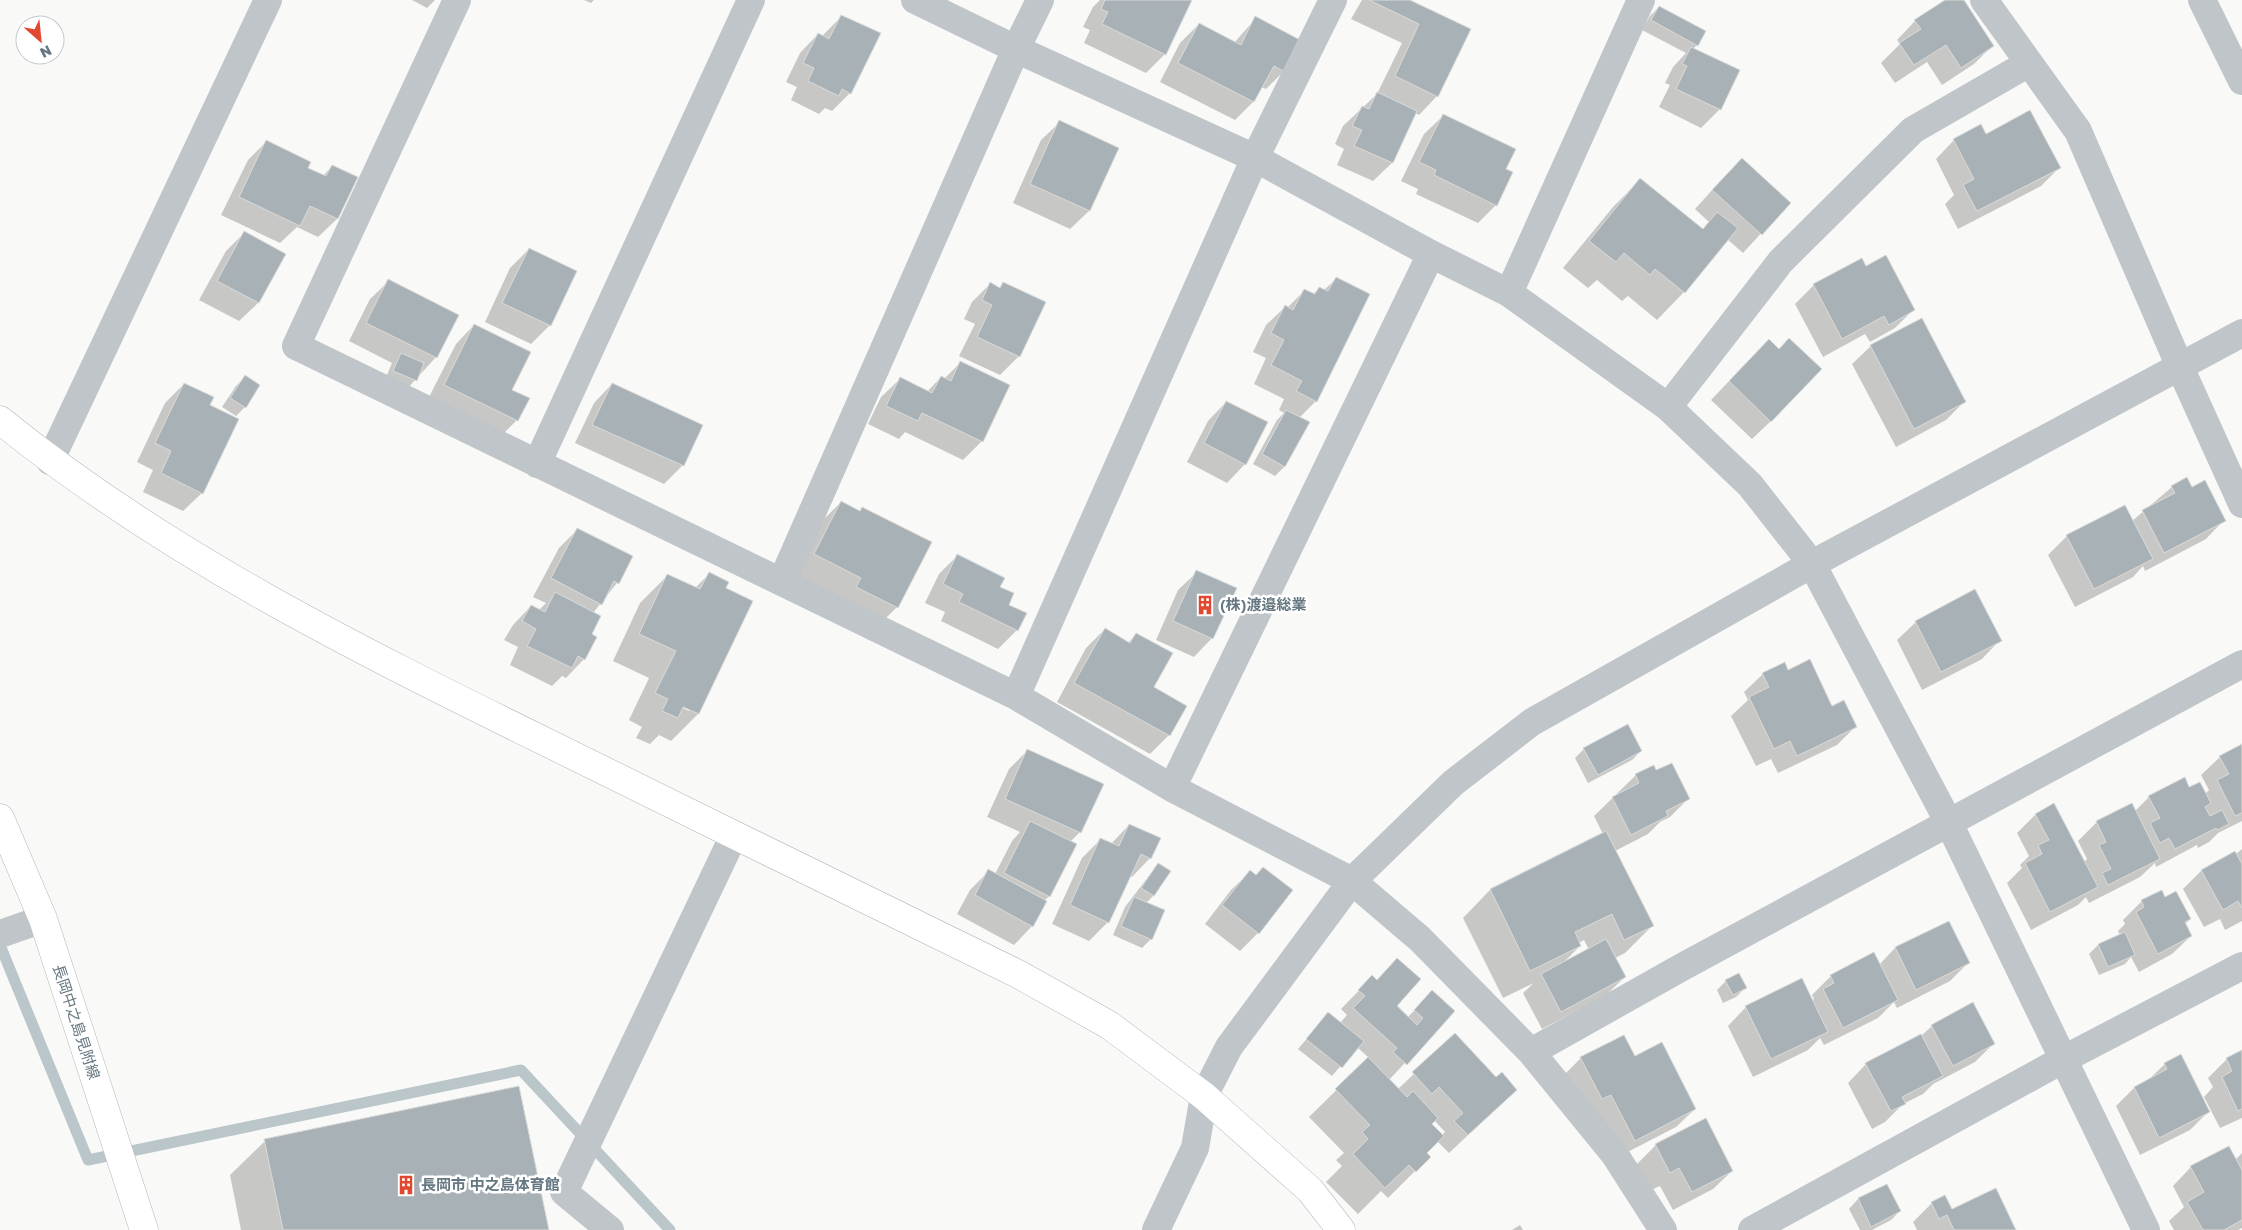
<svg xmlns="http://www.w3.org/2000/svg" width="2242" height="1230" viewBox="0 0 2242 1230" font-family="'Golos Text','Noto Sans JP',sans-serif">
	<style>
		.shadow { fill: #0003; fill-rule: evenodd }
		.lines { fill: none; stroke-linecap: round; stroke-linejoin: round }
		.stream { stroke: #bac6ca; stroke-width: 11 }
		.building { fill: #a7b1b6; stroke: #dbdbd9 }
		.secondary-casing { stroke: #b3b9bd; stroke-width: 29 }
		.street { stroke: #c0c5c9; stroke-width: 28 }
		.secondary { stroke: #fff; stroke-width: 28 }
		.labels { text-anchor: middle; stroke-width: 5; stroke-linejoin: round; paint-order: stroke }
		.poi-label { font-size: 15px; font-weight: bold; fill: #657781; stroke: #fff; text-anchor: start }
		.street-label { font-size: 15px; fill: #657781; stroke: #fff }
	</style>
	<rect width="100%" height="100%" fill="#f9f9f7"/>
	<path class="shadow" d="M412 0H435L427 8Z
		M584 0H594L591 3Z
		M1100 0H1190L1165 54 1146 73 1084 43 1090 30 1083 27 1093 7Z
		M1362 0H1407L1469 29 1437 96 1419 115 1415 113 1392 163 1373 181 1337 165 1344 149 1335 144 1343 126 1377 94 1402 43 1351 19Z
		M1948 0H1962L1992 46 1974 64 1942 85 1927 62 1895 83 1881 63 1900 44 1897 40 1915 21Z
		M1659 7 1697 45 1693 49 1720 109 1701 128 1659 107 1670 85 1665 83 1673 67 1686 53 1642 30 1650 16Z
		M842 16 850 93 832 111 825 108 819 114 791 100 797 87 786 82 800 53 818 34 822 36Z
		M1256 18 1284 71 1266 89 1261 87 1253 102 1235 120 1160 82 1180 43 1199 24 1234 43Z
		M1443 116 1504 170 1496 205 1478 223 1416 194 1418 189 1401 181 1424 134Z
		M1060 122 1117 148 1089 211 1070 229 1013 203 1041 140Z
		M1985 135 2059 168 2041 186 1958 229 1945 204 1954 195 1936 159 1954 140Z
		M266 142 306 168 323 176 332 166 357 178 337 219 318 237 297 227 280 243 221 215 248 160Z
		M1723 178 1789 203 1743 253 1727 239 1684 292 1657 320 1628 296 1622 301 1597 280 1588 288 1563 268 1613 207 1640 180 1702 230 1709 222 1695 209Z
		M244 233 284 254 258 303 239 321 199 300 226 251Z
		M529 249 550 325 531 344 485 322 510 268Z
		M1336 279 1316 401 1299 418 1284 467 1275 476 1253 464 1277 420 1284 413 1279 410 1284 399 1254 384 1266 358 1253 352 1266 325 1285 307 1287 308 1304 291 1312 295 1319 288 1324 290Z
		M389 281 436 357 407 389 385 380 392 363 349 341 370 299Z
		M1004 283 1019 356 1000 375 959 356 975 324 964 319 972 302 990 284 999 288Z
		M1814 285 1914 309 1895 328 1870 342 1865 334 1823 357 1795 304Z
		M474 325 511 390 517 420 499 438 426 403 456 344Z
		M1871 346 1965 401 1946 420 1896 447 1852 364Z
		M1750 359 1771 421 1752 439 1711 400Z
		M960 363 982 441 963 460 905 432 899 439 868 424 881 397 900 379 927 392 941 377 944 379Z
		M245 377V407L236 416 222 407 236 386Z
		M184 384 208 406 202 493 183 511 143 492 153 470 137 462 165 403Z
		M612 384 701 426 682 466 664 484 575 443 594 403Z
		M1226 402 1245 464 1227 483 1187 462 1208 421Z
		M2172 487 2191 489 2224 520 2206 539 2145 571 2143 566 2133 577 2075 607 2048 555 2067 536 2124 506 2132 521Z
		M841 502 859 512 862 508 897 607 870 634 788 581 814 529Z
		M578 529 617 583 593 613 584 659 566 678 562 676 552 686 510 665 518 647 504 640 513 625 531 606 539 610 546 603 533 597 559 548Z
		M957 556 998 587 1007 605 1025 614 1017 630 998 649 941 621 945 612 925 603 939 574Z
		M1197 572 1212 638 1194 657 1156 640 1178 590Z
		M709 574 724 588 698 714 671 741 659 735 650 744 636 738 642 727 629 720 649 678 613 661 640 603 668 575 695 588ZM677 705 689 708V711Z
		M1916 622 2000 640 1982 659 1922 690 1897 640Z
		M1105 629 1128 643 1136 634 1169 735 1150 754 1057 702 1086 648Z
		M1788 671 1855 727 1837 745 1778 773 1771 759 1756 766 1731 716 1748 700 1744 692 1763 674Z
		M2242 745V821L2218 833 2209 842 2198 848 2197 845 2156 867 2155 863 2140 877 2089 903 2086 897 2078 905 2031 930 2007 883 2022 868 2020 865 2029 856 2017 833 2035 815 2084 862 2087 859 2078 841 2097 822 2132 804 2135 811 2149 797 2184 779 2189 789 2205 794 2209 790 2201 775 2220 757Z
		M1584 749 1641 751 1632 760 1588 783 1575 758Z
		M1027 751 1080 832 1070 842 1049 896 1044 901 1032 926 1014 945 957 914 970 890 989 871 995 874 1012 841 1020 832 987 817 1009 769Z
		M1656 771 1689 798 1670 817 1660 822 1648 834 1615 851 1652 926 1625 953 1615 958 1625 977 1606 995 1542 1029 1523 993 1534 983 1503 998 1463 918 1490 890 1603 834 1594 816 1636 775ZM1584 940 1589 950 1563 963 1580 946 1579 943Z
		M1129 825 1150 858 1132 877 1130 876 1108 922 1089 941 1052 924 1082 858 1101 839 1111 844Z
		M2242 849V921L2225 930 2220 919 2204 927 2183 889 2201 871 2235 855Z
		M1158 864 1153 896 1146 903 1151 939 1142 948 1113 935 1125 907Z
		M1250 872 1258 933 1240 951 1205 924 1231 890Z
		M2161 891 2165 898 2190 919 2185 924 2191 936 2172 954 2139 972 2131 957 2125 964 2099 975 2089 954 2098 945 2120 935 2118 931 2125 924 2123 920 2142 901Z
		M1948 922 1968 963 1950 981 1897 1008 1894 1002 1878 1018 1824 1045 1820 1038 1808 1050 1753 1077 1728 1026 1746 1007 1812 1002 1814 999 1812 995 1831 976 1874 954 1879 965 1895 948Z
		M1372 977 1408 1017 1432 992 1453 1011 1389 1080 1398 1089 1455 1035 1496 1079 1516 1090 1449 1153 1437 1141 1425 1153 1429 1157 1388 1198 1381 1191 1358 1214 1326 1182 1342 1166 1336 1160 1344 1153 1309 1117 1369 1058 1357 1047 1332 1076 1298 1049 1328 1014 1340 1023 1347 1015 1341 1009ZM1434 1120 1445 1132 1441 1136 1430 1124Z
		M1726 981 1745 988 1736 997 1723 1003 1717 990Z
		M1932 1026 1994 1043 1975 1062 1933 1084 1923 1094 1903 1104 1885 1122 1872 1129 1848 1083 1866 1064 1921 1036Z
		M2242 1051V1118L2220 1128 2204 1097 2213 1087 2208 1078 2227 1059Z
		M1581 1058H1635L1695 1109 1676 1127 1616 1158 1563 1076Z
		M2165 1064 2208 1112 2190 1130 2140 1155 2116 1106 2134 1088 2147 1081Z
		M265 1141 547 1230H241L230 1175Z
		M1656 1145 1732 1171 1713 1189 1673 1210 1660 1186 1651 1190 1637 1164Z
		M2242 1153V1228L2238 1230H2174L2169 1221 2184 1207 2173 1186 2191 1167 2235 1160Z
		M1887 1186 1900 1211 1891 1220 1872 1230H1860L1849 1209 1858 1199Z
		M1932 1203 2015 1230H1917L1913 1222Z
		M1520 1225 1523 1230H1512Z"/>
	<g class="lines">
		<path class="stream" d="M0 945 88 1160 521 1070 670 1230"/>
	</g>
	<path class="building" d="M1105 0H1192L1166 55 1102 24 1108 12 1101 9Z
		M1369 0H1410L1471 29 1438 97 1395 76 1419 24Z
		M1945 0H1964L1994 46 1961 68 1946 45 1914 65 1899 43 1921 29 1914 20Z
		M1659 6 1706 31 1698 46 1651 20Z
		M841 15 881 33 851 94 842 89 839 96 808 81 814 68 803 63 818 33 829 39Z
		M1255 16 1302 41 1285 72 1274 66 1254 102 1178 63 1199 23 1241 45Z
		M1691 47 1740 70 1721 110 1676 89 1687 66 1682 64Z
		M1377 92 1417 111 1393 163 1354 146 1362 130 1352 126 1362 106 1369 109Z
		M2030 110 2061 168 1977 211 1963 185 1974 179 1953 139 1981 124 1986 134Z
		M1443 114 1516 149 1506 169 1513 172 1497 206 1434 175 1436 170 1419 162Z
		M1059 120 1119 148 1090 211 1030 184Z
		M266 140 311 162 308 168 326 176 332 165 358 177 338 219 310 206 300 226 239 197Z
		M1742 158 1791 203 1762 235 1712 190Z
		M1640 178 1703 229 1717 212 1738 228 1685 293 1655 269 1650 275 1624 253 1616 262 1589 241Z
		M244 231 286 254 259 303 217 281Z
		M529 248 577 271 551 326 502 303Z
		M1886 255 1915 310 1889 325 1884 316 1842 339 1813 284 1862 258 1866 266Z
		M1336 277 1370 294 1317 402 1296 391 1302 381 1271 365 1284 340 1271 333 1285 305 1293 310 1304 289 1315 294 1319 287 1328 291Z
		M388 279 459 315 437 358 366 323Z
		M990 282 1000 288 1003 282 1046 302 1020 357 977 337 992 305 982 300Z
		M1922 318 1966 402 1914 429 1870 345Z
		M474 324 531 352 512 390 530 398 518 421 444 385Z
		M1789 338 1822 369 1771 422 1729 381 1769 339 1779 349Z
		M401 353 424 363 417 381 393 371Z
		M960 361 1010 385 983 442 922 413 918 421 886 406 900 377 932 393 941 376 951 381Z
		M245 375 260 385 246 408 230 398Z
		M184 383 214 397 210 405 239 419 203 494 161 473 171 451 155 443Z
		M612 383 703 425 684 466 592 425Z
		M1226 401 1268 422 1246 465 1204 443Z
		M1286 410 1310 422 1285 467 1262 454Z
		M2187 477 2192 487 2205 480 2226 521 2164 553 2142 510 2175 493 2171 486Z
		M841 501 860 511 862 507 932 542 898 608 856 587 861 578 814 554Z
		M2125 505 2153 559 2094 589 2066 535Z
		M577 528 633 556 619 584 614 581 602 605 551 578Z
		M957 554 1005 578 1000 587 1014 593 1009 605 1027 613 1018 631 959 602 963 594 943 584Z
		M1196 570 1237 588 1213 639 1173 621Z
		M709 572 729 582 726 588 753 601 699 714 683 707 678 718 662 711 668 699 655 693 676 651 639 634 667 574 700 589Z
		M1975 589 2002 641 1941 672 1915 621Z
		M555 592 601 616 592 634 597 637 585 660 578 656 572 668 527 646 536 629 522 621 531 605 545 612Z
		M1105 628 1130 643 1136 633 1173 653 1154 687 1187 706 1170 736 1074 683Z
		M1810 659 1832 706 1844 700 1857 727 1797 756 1790 741 1774 749 1749 697 1769 687 1762 673 1785 662 1788 670Z
		M1628 724 1642 751 1598 775 1583 748Z
		M2242 744V813L2235 816 2217 780 2229 774 2219 756Z
		M1027 749 1104 784 1081 833 1005 799Z
		M1672 763 1690 799 1666 811 1668 816 1631 835 1612 797 1639 783 1635 774 1654 765 1656 770Z
		M2185 777 2189 787 2200 782 2211 803 2205 807 2210 816 2222 810 2229 824 2217 830 2216 828 2175 849 2169 838 2160 843 2150 823 2160 818 2148 796Z
		M2054 803 2098 887 2050 912 2025 863 2042 854 2038 845 2049 840 2035 814Z
		M2132 803 2160 859 2108 885 2102 873 2111 869 2099 845 2106 842 2096 821Z
		M1030 821 1077 844 1050 897 1004 873Z
		M1129 824 1161 838 1151 859 1141 854 1109 923 1070 905 1100 838 1119 846Z
		M1606 831 1654 926 1624 940 1612 914 1575 932 1581 946 1530 971 1490 889Z
		M2235 851 2242 864V908L2238 901 2223 910 2201 870Z
		M1158 863 1171 871 1154 896 1141 888Z
		M1263 867 1293 890 1259 934 1222 905 1250 870 1256 875Z
		M988 869 1047 901 1033 927 975 895Z
		M2162 890 2165 897 2176 891 2191 919 2185 922 2192 936 2158 954 2136 912 2144 907 2141 900Z
		M1134 897 1165 910 1152 940 1121 926Z
		M1949 921 1970 963 1916 990 1895 947Z
		M2125 932 2135 955 2108 967 2098 944Z
		M1606 939 1626 977 1561 1012 1541 974Z
		M1874 952 1898 1000 1843 1028 1823 989 1834 983 1830 975Z
		M1397 958 1421 979 1397 1006 1417 1025 1423 1018 1414 1010 1432 990 1455 1011 1407 1065 1393 1052 1397 1048 1353 1008 1365 996 1358 990 1372 975 1377 980Z
		M1739 973 1747 988 1733 995 1725 980Z
		M1802 978 1828 1032 1771 1059 1745 1006Z
		M1973 1002 1995 1044 1953 1066 1931 1025Z
		M1328 1012 1364 1041 1342 1068 1306 1039Z
		M1455 1033 1496 1077 1502 1072 1517 1090 1468 1135 1454 1121 1463 1113 1439 1087 1432 1094 1412 1072Z
		M1921 1034 1943 1076 1902 1097 1906 1104 1891 1111 1865 1063Z
		M1624 1035 1635 1056 1662 1042 1696 1109 1635 1141 1611 1095 1602 1099 1580 1057Z
		M2242 1050V1109L2238 1111 2222 1077 2232 1071 2226 1058Z
		M2181 1054 2210 1112 2159 1138 2134 1087 2167 1069 2164 1063Z
		M1368 1057 1407 1097 1413 1091 1438 1118 1432 1124 1444 1136 1427 1153 1431 1157 1416 1172 1409 1165 1385 1188 1353 1154 1368 1139 1362 1132 1370 1125 1335 1089Z
		M519 1086 549 1230H283L264 1139Z
		M1706 1118 1733 1171 1692 1192 1679 1168 1670 1173 1655 1144Z
		M2229 1146 2242 1170V1220L2224 1230H2203L2187 1202 2204 1192 2190 1166Z
		M1887 1184 1901 1211 1871 1227 1858 1198Z
		M1996 1188 2016 1230H1954L1947 1215 1939 1219 1931 1202 1945 1195 1952 1209Z"/>
	<g class="lines">
		<defs>
			<path id="secondary" d="M0 420C165 554 357 649 546 742 703 820 861 897 1018 974L1109 1025 1204 1096 1310 1190 1341 1230
				M0 818 43 919 144 1230"/>
		</defs>
		<use href="#secondary" class="secondary-casing"/>
		<path class="street" d="M457 0 296 346 1016 696 1172 788 1352 881 1420 939 1531 1052 1615 1155 1663 1230
			M915 0 1016 49 1255 158 1431 254 1509 293 1668 407 1750 485 1812 564 1949 823 2146 1230
			M1984 0 2078 131 2180 367 2242 504
			M2202 0 2242 81
			M1509 293 1641 0
			M1668 407 1781 261 1913 130 2029 63
			M50 461 268 0
			M537 464 751 0
			M782 581 1016 49 1040 0
			M1016 696 1255 158 1333 0
			M1172 788 1431 254
			M0 934 43 919
			M1531 1052 1684 966 2242 664
			M610 1230 564 1192 734 835
			M1156 1230 1195 1148 1204 1096 1229 1047 1352 881 1453 783 1532 722 1812 564 2242 333
			M1752 1230 2062 1060 2242 966"/>
		<use href="#secondary" class="secondary"/>
	</g>
	<defs>
		<symbol id="building-bare" viewBox="-9 -9 18 18"><path d="M-4-6H4V6H1V3H-1V6H-4ZM-2.5-4.3h1.7v1.8h-1.7ZM.8-4.3h1.7v1.8H.8ZM-2.5-1h1.7V.8h-1.7ZM.8-1h1.7V.8H.8Z" fill="#e0492f" stroke="#fff" stroke-width="2.5" paint-order="stroke"/></symbol>
	</defs>
	<g fill-rule="evenodd">
		<use href="#building-bare" x="1191" y="591" width="28" height="28"/>
		<use href="#building-bare" x="392" y="1171" width="28" height="28"/>
	</g>
	<g class="labels">
		<g class="poi-label">
			<text x="1220" y="610">(株)渡邉総業</text>
			<text x="421" y="1190">長岡市 中之島体育館</text>
		</g>
		<g class="street-label">
			<text transform="translate(76 1022) rotate(72)" y="5">長岡中之島見附線</text>
		</g>
	</g>
	<g transform="translate(40 40) rotate(153)"><circle r="24" fill="#ffffff" stroke="#c1c9cd"/>
	<path d="M0-4L9 19L0 12L-9 19Z" fill="#e0492f"/>
	<text y="-8" font-size="14" font-weight="bold" text-anchor="middle" fill="#657781">N</text>
	</g>
</svg>
